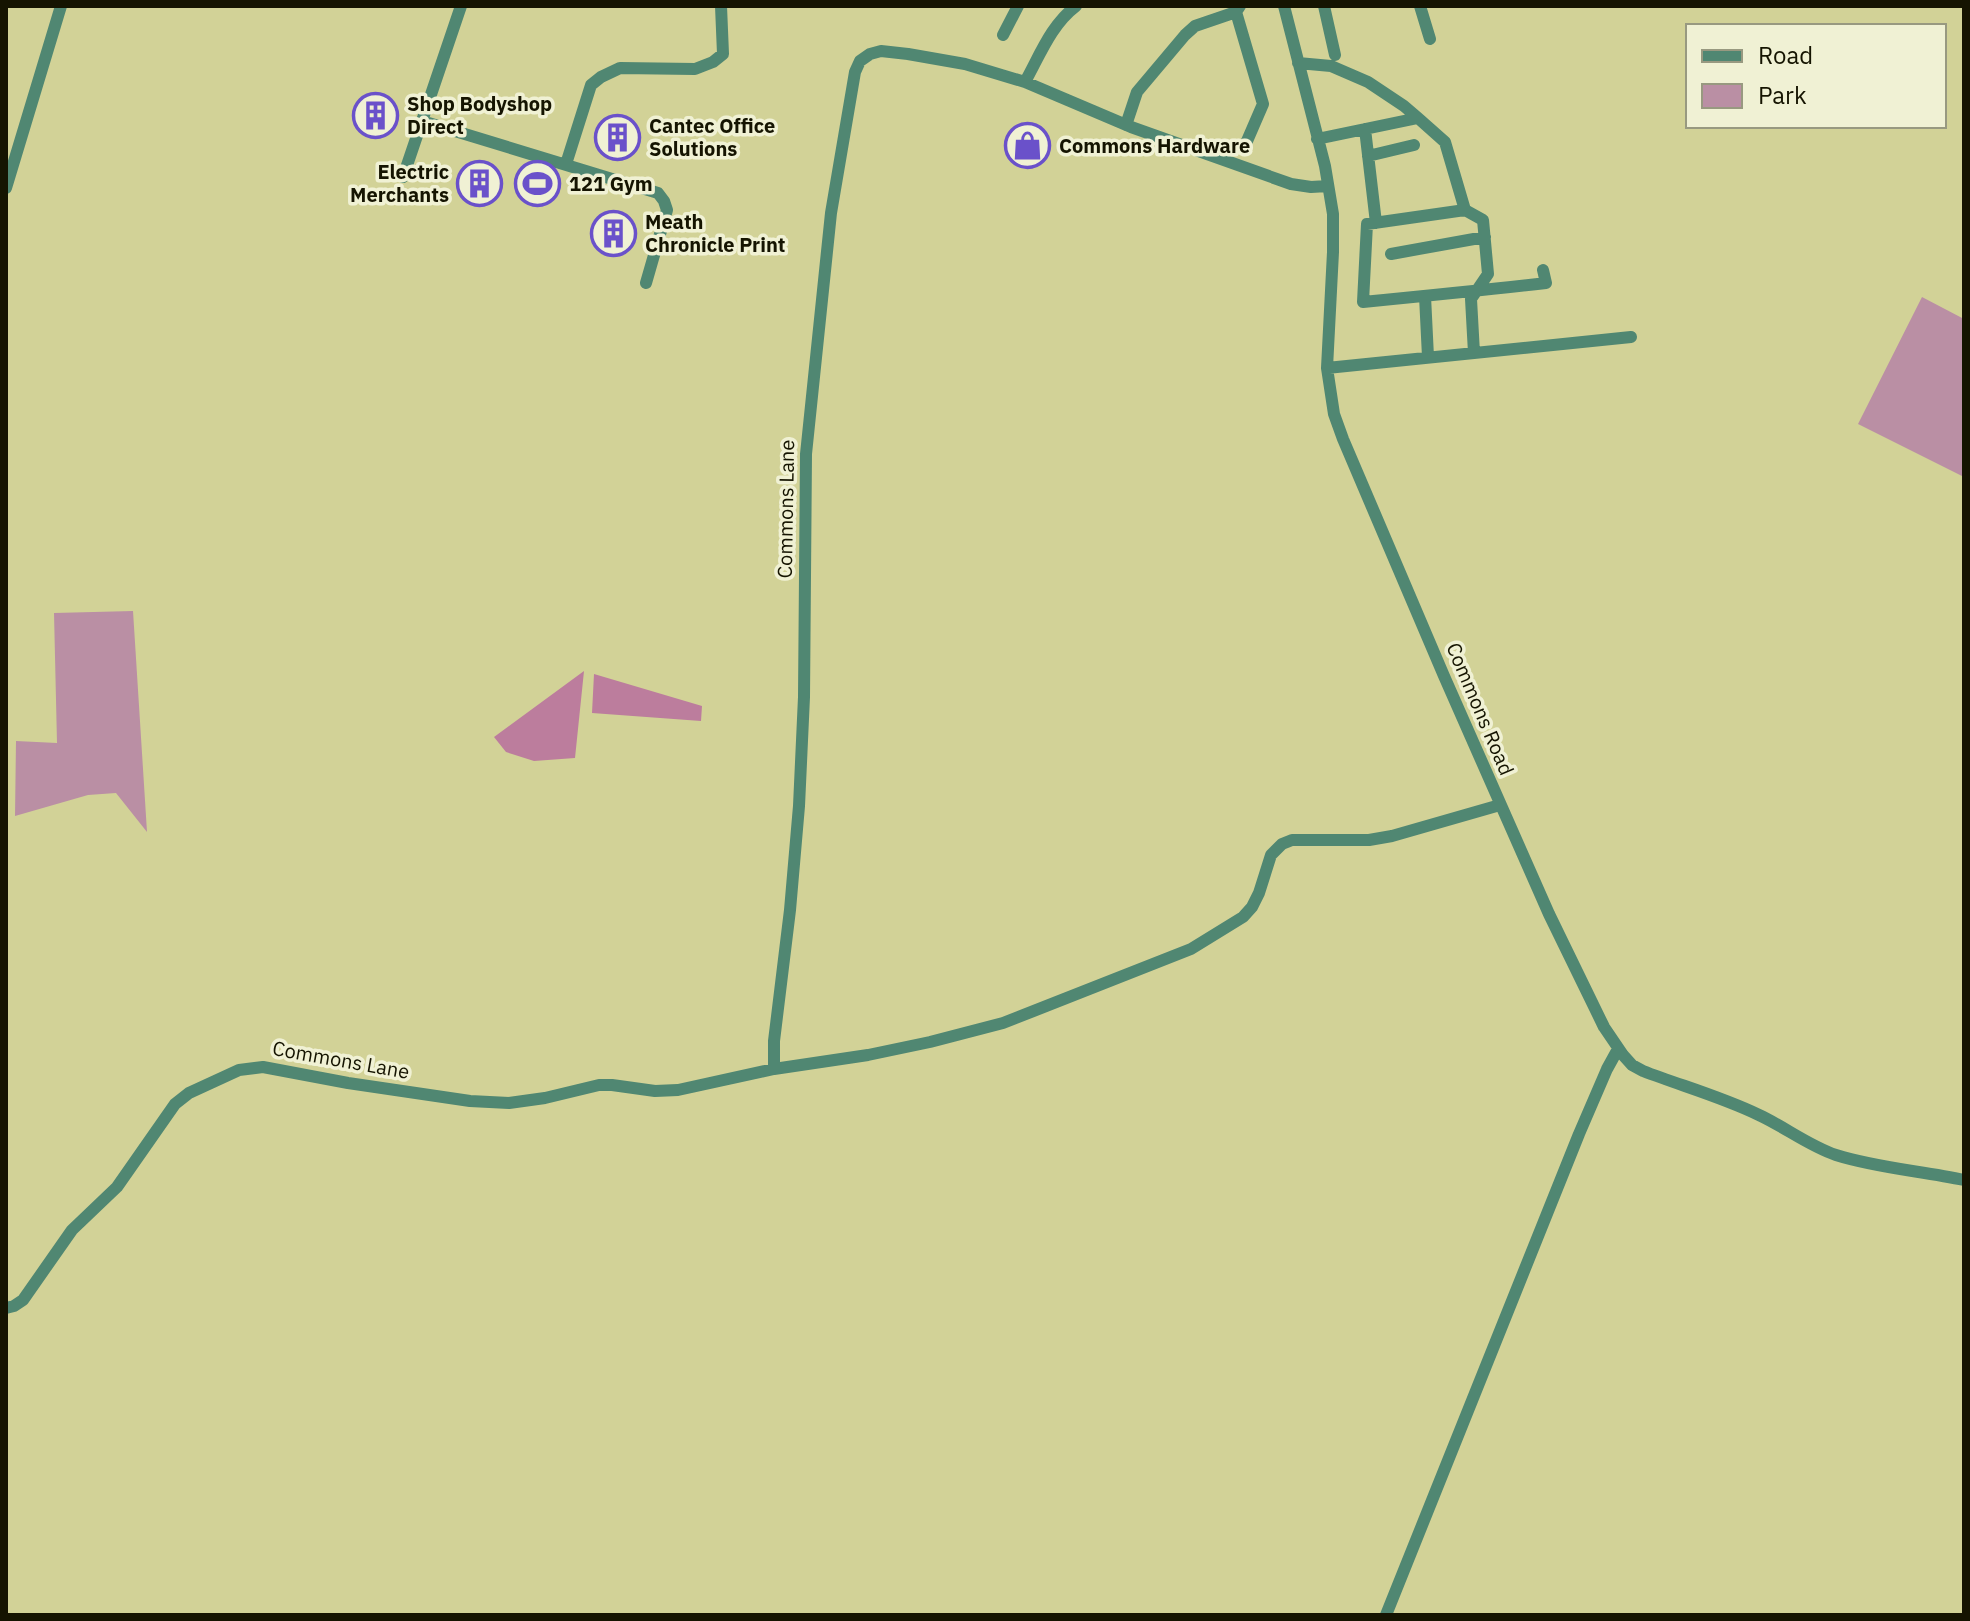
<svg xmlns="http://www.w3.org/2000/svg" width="1970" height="1621" viewBox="0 0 1970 1621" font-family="'IBM Plex Sans',sans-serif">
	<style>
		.green { fill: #ba8fa4 }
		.forest { fill: #bc7d9d }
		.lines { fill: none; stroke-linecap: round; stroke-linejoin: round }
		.minor { stroke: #508772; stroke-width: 12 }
		.labels { text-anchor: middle; stroke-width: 7; stroke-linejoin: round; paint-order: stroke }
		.poi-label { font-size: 20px; font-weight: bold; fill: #151401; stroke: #f0f1d4; text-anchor: start }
		.street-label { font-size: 20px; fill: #151401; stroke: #f0f1d4 }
	</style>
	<rect width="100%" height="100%" fill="#d2d297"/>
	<path class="green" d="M1922 297 1964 319V477L1858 424Z
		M133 611 147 832 116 793 88 795 15 816 16 741 57 743 54 613Z"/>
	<path class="forest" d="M584 671 575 758 534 761 506 752 494 737Z
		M594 674 702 706 701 721 592 713Z"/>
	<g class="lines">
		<path class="minor" d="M1284 6 1325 166 1333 214V252L1327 368 1334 414 1343 439 1444 676 1549 914 1604 1027 1623 1055 1632 1065 1643 1071C1682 1086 1722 1097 1759 1115 1785 1127 1809 1146 1836 1155 1877 1168 1922 1171 1964 1180
			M1324 6 1335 55
			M1420 6 1430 39
			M1236 12 1263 104 1247 141
			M1003 35 1018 6
			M1298 63 1331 66 1368 82 1404 106 1418 118 1445 142 1465 210
			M1025 82C1040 55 1051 25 1076 6
			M422 121 658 193 664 201 667 210 646 283
			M1126 125 1137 92 1185 35 1195 26 1236 12 1240 6
			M1365 129 1376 223
			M1317 139 1418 118
			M1368 156 1414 145
			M566 164 591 85 601 77 620 68 695 69 713 62 723 54 721 6
			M403 177 461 6
			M6 188 61 6
			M1391 254 1485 237
			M1425 296 1428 357
			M1474 353 1471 299 1488 274 1483 220 1465 210 1367 224 1363 302C1424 296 1485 290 1546 283L1543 270
			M1327 368 1631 337
			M774 1069V1041L790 910 799 806 804 697 806 454 831 213 855 72 860 61 870 54 881 51 908 54 965 64 1025 82 1131 127 1291 184 1311 187 1328 186
			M6 1308 14 1306 23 1300 72 1230 117 1187 175 1104 189 1093 239 1070 263 1067 348 1083 470 1101 509 1103 545 1098 599 1085H612L655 1091 678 1090 774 1069 868 1055 930 1042 1003 1023 1191 949 1243 917 1252 907 1259 893 1271 855 1282 844 1292 840H1369L1392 836 1500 805
			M1386 1615 1579 1134 1607 1069 1618 1049"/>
	</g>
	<defs>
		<symbol id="building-ring" viewBox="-11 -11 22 22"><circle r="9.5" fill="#f0f1d4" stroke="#6a51ca" stroke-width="1.5"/><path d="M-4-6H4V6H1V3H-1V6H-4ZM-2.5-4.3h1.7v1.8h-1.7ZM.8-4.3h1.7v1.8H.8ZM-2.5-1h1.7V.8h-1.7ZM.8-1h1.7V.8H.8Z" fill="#6a51ca"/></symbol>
		<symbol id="shop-ring" viewBox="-11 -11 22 22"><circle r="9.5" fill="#f0f1d4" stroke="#6a51ca" stroke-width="1.5"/><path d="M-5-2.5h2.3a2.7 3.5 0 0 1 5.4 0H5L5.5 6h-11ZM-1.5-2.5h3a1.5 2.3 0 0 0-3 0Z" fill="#6a51ca"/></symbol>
		<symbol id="stadium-ring" viewBox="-11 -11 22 22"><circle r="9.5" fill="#f0f1d4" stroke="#6a51ca" stroke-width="1.5"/><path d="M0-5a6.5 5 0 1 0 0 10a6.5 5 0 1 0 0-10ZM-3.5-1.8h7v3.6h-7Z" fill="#6a51ca"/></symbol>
	</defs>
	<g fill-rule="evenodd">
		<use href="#building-ring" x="350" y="90" width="51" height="51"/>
		<use href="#building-ring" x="592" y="112" width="51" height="51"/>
		<use href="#shop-ring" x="1002" y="120" width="51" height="51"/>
		<use href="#building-ring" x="454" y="158" width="51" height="51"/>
		<use href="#stadium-ring" x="512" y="158" width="51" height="51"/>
		<use href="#building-ring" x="588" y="208" width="51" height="51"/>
	</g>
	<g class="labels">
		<g class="poi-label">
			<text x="407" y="111">Shop Bodyshop<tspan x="407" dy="23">Direct</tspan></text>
			<text x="649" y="133">Cantec Office<tspan x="649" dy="23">Solutions</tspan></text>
			<text x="1059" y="153">Commons Hardware</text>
			<text x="449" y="179" text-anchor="end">Electric<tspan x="449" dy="23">Merchants</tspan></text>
			<text x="569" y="191">121 Gym</text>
			<text x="645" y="229">Meath<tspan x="645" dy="23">Chronicle Print</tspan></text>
		</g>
		<g class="street-label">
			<text transform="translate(786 509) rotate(-89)" y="7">Commons Lane</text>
			<text transform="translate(1480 709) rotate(67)" y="7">Commons Road</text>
			<text transform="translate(341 1060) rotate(10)" y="7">Commons Lane</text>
		</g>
	</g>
	<rect width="1970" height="1621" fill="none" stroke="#151401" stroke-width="16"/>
	<rect x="1686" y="24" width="260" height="104" fill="#f0f1d4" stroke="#989980" stroke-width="2"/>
	<rect x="1702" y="50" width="40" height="12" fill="#508772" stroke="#989980" stroke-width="2"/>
	<text x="1758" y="64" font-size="24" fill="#151401">Road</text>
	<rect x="1702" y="84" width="40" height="24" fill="#ba8fa4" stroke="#989980" stroke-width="2"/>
	<text x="1758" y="104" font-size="24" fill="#151401">Park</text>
</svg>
